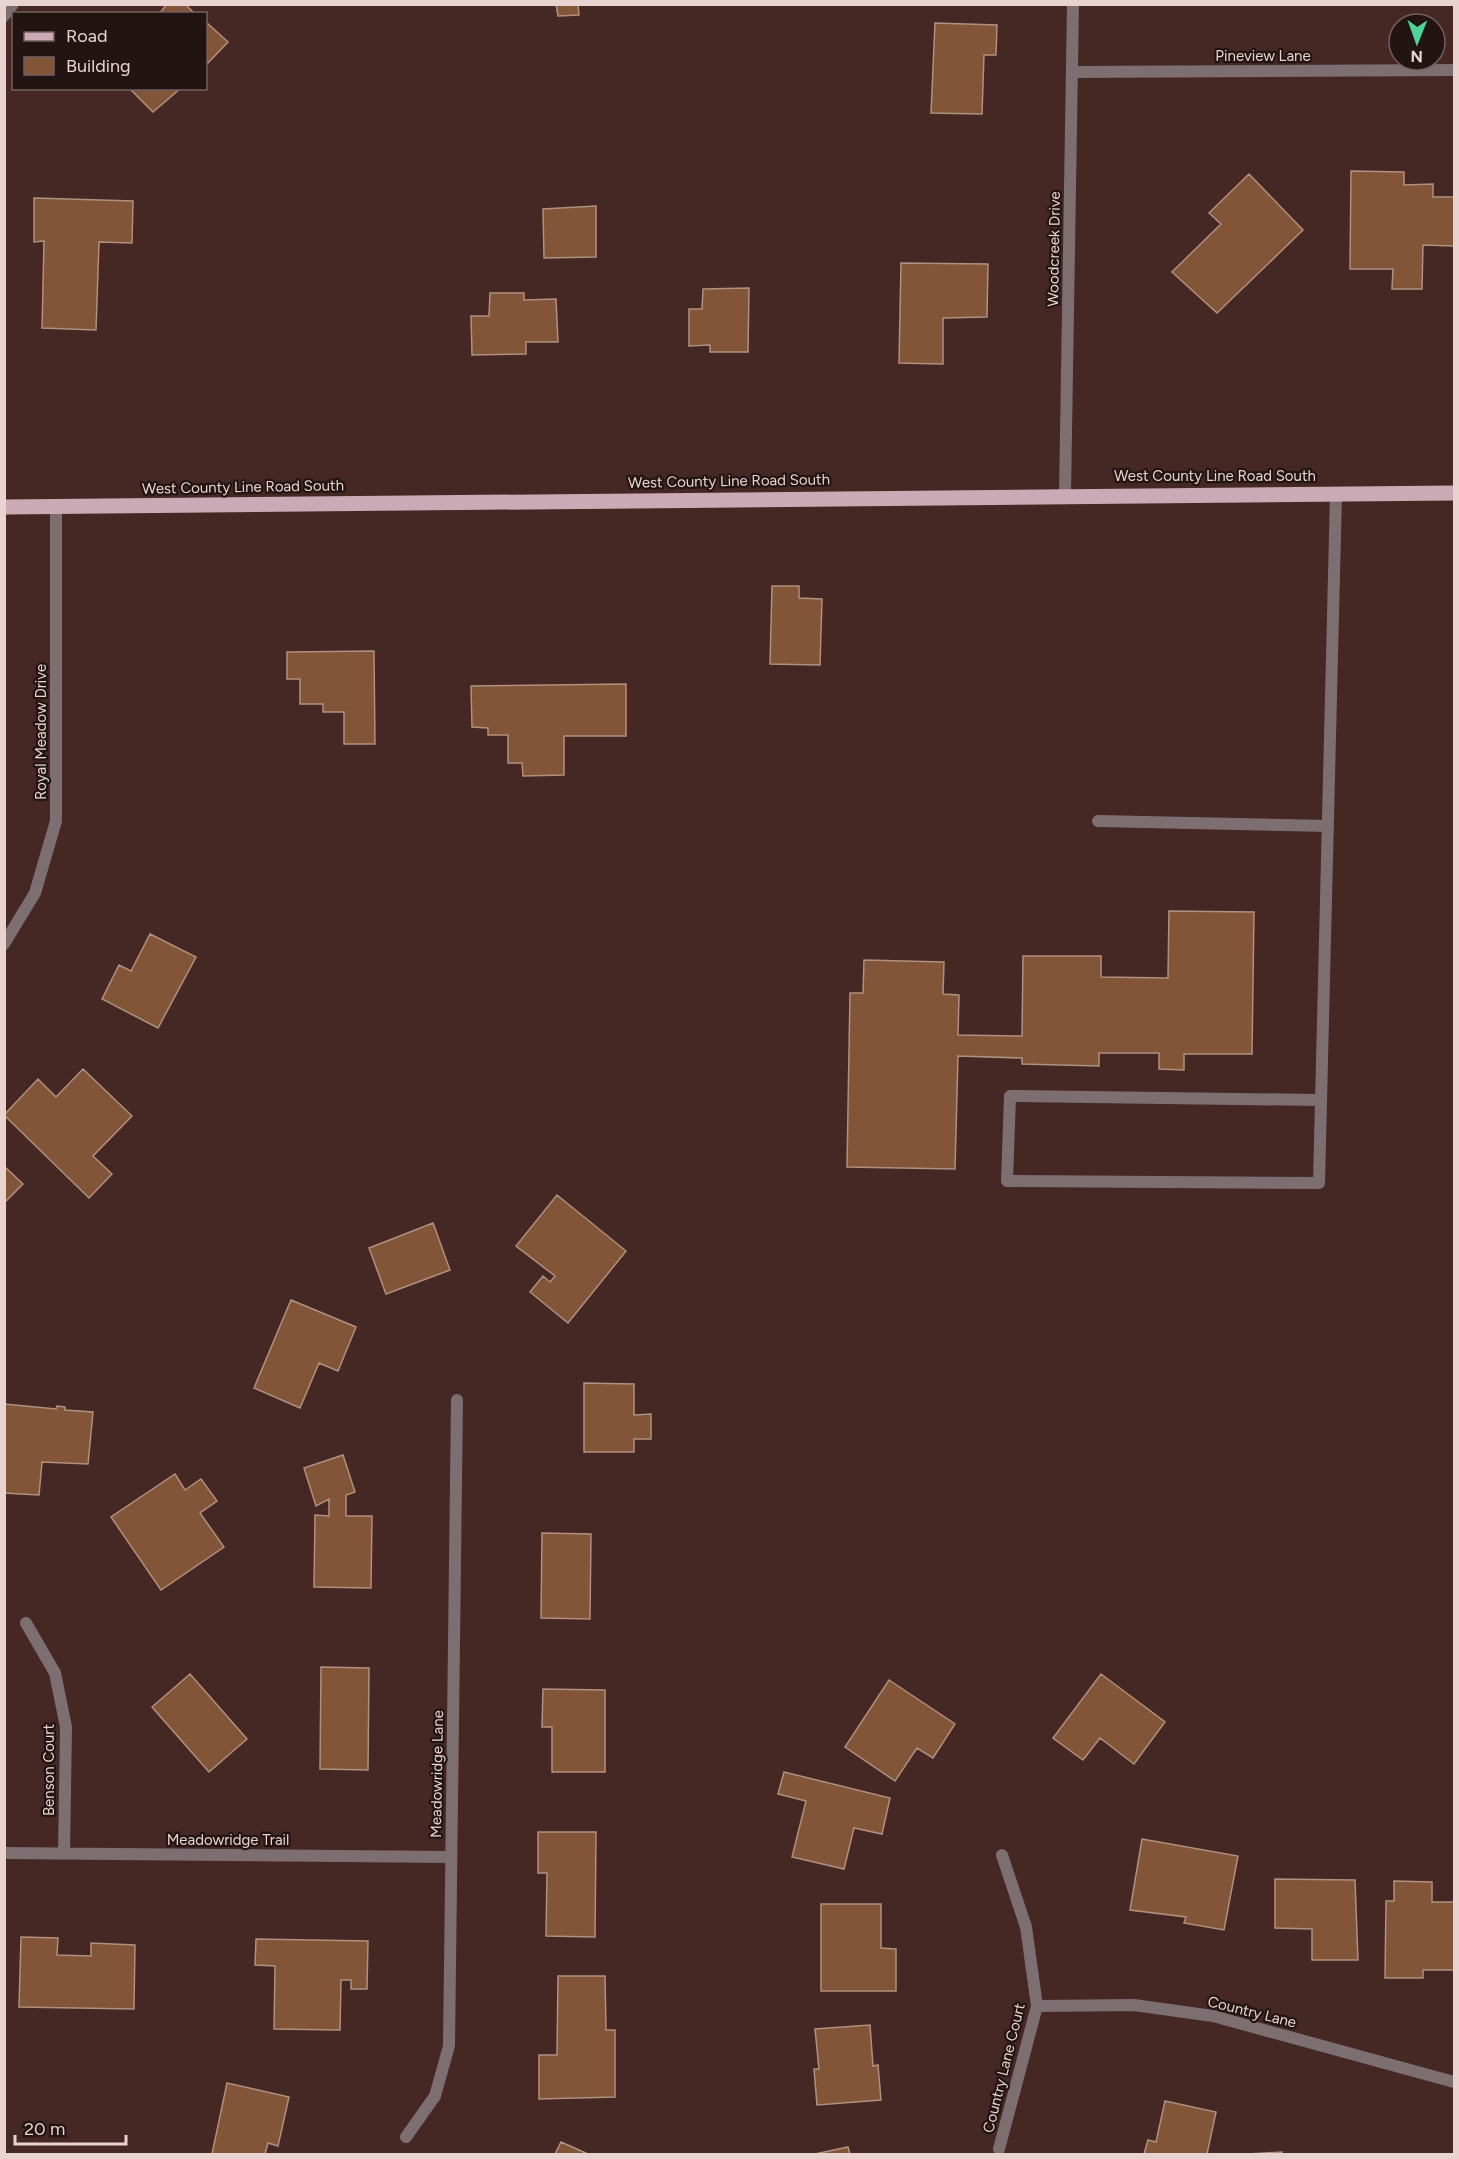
<svg xmlns="http://www.w3.org/2000/svg" width="1459" height="2159" viewBox="0 0 1459 2159" font-family="Figtree,sans-serif">
	<style>
		.building { fill: #825438; stroke: #b0917f; stroke-width: 1.5 }
		.lines { fill: none; stroke-linecap: round; stroke-linejoin: round }
		.service { stroke: #7d6e72; stroke-width: 12 }
		.minor { stroke: #7d6e72; stroke-width: 12 }
		.primary { stroke: #caaab4; stroke-width: 15 }
		.labels { text-anchor: middle; stroke-width: 4.5; stroke-linejoin: round; paint-order: stroke }
		.street-label { font-size: 15px; fill: #e8d3d1; stroke: #221413 }
	</style>
	<rect width="100%" height="100%" fill="#452724"/>
	<path class="building" d="M167 4H185L195 14H159Z
		M556 4H578L579 15 558 16Z
		M206 22 228 42 206 65Z
		M935 23 997 25 996 55H984L982 114 931 113Z
		M129 88H181L153 112Z
		M1351 171 1404 172V185L1433 184V197H1454V246L1423 245 1422 289H1392L1393 269H1350Z
		M1249 174 1303 230 1217 313 1172 272 1221 224 1209 213Z
		M34 198 133 201 132 243 99 242 96 330 42 328 44 241 34 242Z
		M596 206V257L544 258 543 209Z
		M901 263 988 264 987 317 943 318V364L899 363Z
		M749 288 748 352H710V345L689 346V309H702L703 289Z
		M490 293H524V300L556 299 558 342H526V354L472 355 471 316H489Z
		M772 586H799V598L822 599 820 665 770 664Z
		M374 651 375 744H344V712H323V704H300V679H287V652Z
		M626 684V736H564V775L523 776 522 763H508V735H488V728L472 727 471 686Z
		M1169 911 1254 912 1252 1054H1184V1070L1159 1069V1053H1099V1066L1022 1064V1058L958 1056 955 1169 847 1167 850 993H863L864 960 944 962 943 994 959 995 958 1035 1022 1036 1023 956H1101V977L1168 978Z
		M150 934 196 957 158 1028 102 999 119 965 131 971Z
		M83 1069 132 1116 93 1156 112 1174 89 1198 4 1115 38 1079 56 1097Z
		M4 1166 23 1184 4 1203Z
		M557 1195 626 1251 568 1323 530 1292 543 1276 550 1282 555 1276 516 1246Z
		M433 1223 450 1270 386 1294 369 1248Z
		M291 1300 356 1327 338 1371 319 1363 300 1408 254 1388Z
		M584 1383 634 1384V1415L651 1414V1439H634V1452H584Z
		M4 1404 56 1409 57 1406 65 1407V1410L93 1412 88 1464 42 1462 39 1495 4 1493Z
		M343 1455 355 1492 346 1495V1516H372L371 1588 314 1587 315 1515 329 1516V1499L316 1506 304 1468Z
		M175 1474 185 1490 201 1479 217 1501 200 1513 224 1547 161 1590 111 1517Z
		M542 1533 591 1534 590 1619 541 1618Z
		M321 1667 369 1668 368 1770 320 1769Z
		M190 1674 247 1739 209 1772 152 1707Z
		M1101 1674 1165 1722 1134 1764 1100 1738 1083 1760 1053 1738Z
		M889 1680 955 1724 933 1758 917 1748 895 1781 845 1747Z
		M543 1689 605 1690V1772H552V1727H542Z
		M784 1772 890 1798 882 1834 854 1828 844 1869 792 1857 806 1801 778 1794Z
		M538 1832H596L595 1937 546 1936 547 1873H538Z
		M1142 1839 1238 1856 1224 1930 1184 1923 1186 1917 1130 1910Z
		M1275 1879 1355 1880 1358 1960H1312V1929L1275 1928Z
		M1394 1881 1432 1882V1902H1454V1970H1423V1978H1385L1386 1901H1394Z
		M821 1904H881V1948L896 1949V1991H821Z
		M21 1937 58 1938 57 1955 91 1956V1943L135 1945 134 2009 19 2007Z
		M256 1939 368 1941 367 1989H351V1980H341L340 2030 274 2029 275 1966 255 1965Z
		M558 1976H605L606 2030H615V2097L539 2099V2055H557Z
		M870 2025 873 2066 878 2065 881 2100 817 2105 814 2069H819L815 2029Z
		M227 2083 289 2097 278 2146 268 2143 265 2154H212Z
		M1165 2101 1216 2112 1207 2154H1144L1148 2140 1156 2142Z
		M561 2142 588 2154H555Z
		M848 2147 850 2154H815Z
		M1282 2152V2154H1248Z"/>
	<g class="lines">
		<path class="service" d="M1098 821 1328 826
			M1320 1100 1010 1096 1007 1181 1319 1183 1336 494"/>
		<path class="minor" d="M4 16 13 4
			M1072 72 1454 70
			M1065 495 1073 4
			M4 944 35 893 56 821V508
			M26 1623 55 1673 66 1727 64 1854
			M4 1853 451 1857
			M1037 2006 1134 2005 1213 2016 1454 2082
			M406 2137 435 2096 449 2046 457 1400
			M999 2149 1037 2006 1026 1927 1002 1855"/>
		<path class="primary" d="M4 507 1454 493"/>
	</g>
	<g class="labels">
		<g class="street-label">
			<text x="1263" y="61">Pineview Lane</text>
			<text transform="translate(1054 249) rotate(-89)" y="5">Woodcreek Drive</text>
			<text x="1215" y="481">West County Line Road South</text>
			<text transform="translate(729 481) rotate(-1)" y="5">West County Line Road South</text>
			<text transform="translate(243 487) rotate(-1)" y="5">West County Line Road South</text>
			<text transform="translate(41 732) rotate(-90)" y="5">Royal Meadow Drive</text>
			<text transform="translate(49 1770) rotate(-90)" y="5">Benson Court</text>
			<text transform="translate(437 1774) rotate(-89)" y="5">Meadowridge Lane</text>
			<text x="228" y="1845">Meadowridge Trail</text>
			<text transform="translate(1252 2012) rotate(14)" y="5">Country Lane</text>
			<text transform="translate(1004 2068) rotate(-76)" y="5">Country Lane Court</text>
		</g>
	</g>
	<rect width="1459" height="2159" fill="none" stroke="#e8d3d1" stroke-width="12"/>
	<rect x="12" y="12" width="195" height="78" fill="#221413" stroke="#71605f" stroke-width="1.5"/>
	<rect x="24" y="32" width="30" height="9" fill="#caaab4" stroke="#71605f" stroke-width="1.5"/>
	<text x="66" y="42" font-size="18" fill="#e8d3d1">Road</text>
	<rect x="24" y="57" width="30" height="18" fill="#825438" stroke="#71605f" stroke-width="1.5"/>
	<text x="66" y="72" font-size="18" fill="#e8d3d1">Building</text>
	<g transform="translate(1417 42) rotate(181)"><circle r="28" fill="#221413" stroke="#71605f" stroke-width="1.5"/>
	<path d="M0-4.5L10 22L0 15L-10 22Z" fill="#4ed39a"/>
	<text y="-9" font-size="16" font-weight="bold" text-anchor="middle" fill="#e8d3d1">N</text>
	</g>
	<path d="M15 2135v9h111v-9" fill="none" stroke="#e8d3d1" stroke-width="3"/>
	<text x="24" y="2135" font-size="18" fill="#e8d3d1" stroke="#221413" stroke-width="4.5" paint-order="stroke">20 m</text>
</svg>
